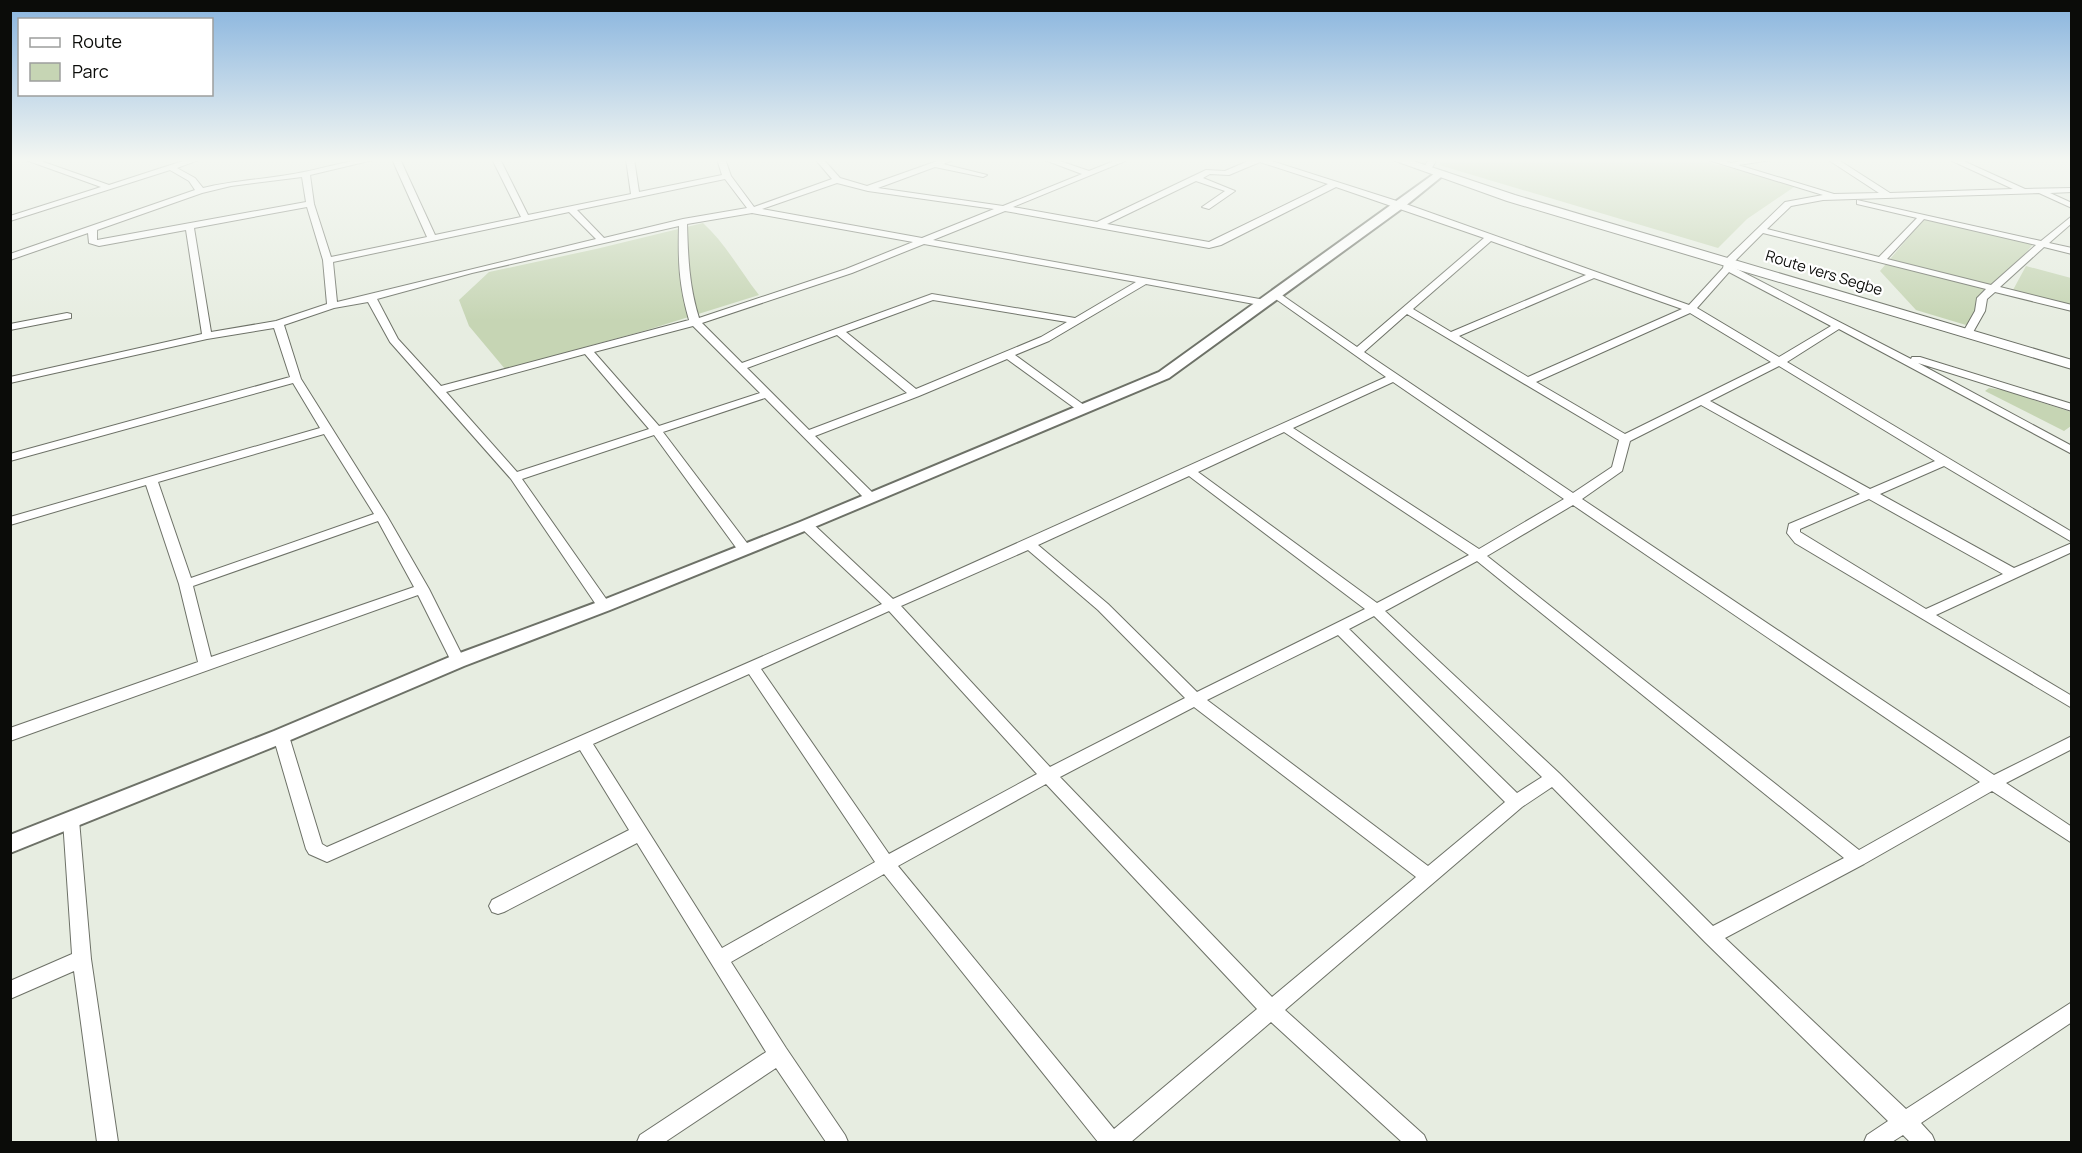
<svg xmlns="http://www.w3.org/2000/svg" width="2082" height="1153" viewBox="0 0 2082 1153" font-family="Manrope,sans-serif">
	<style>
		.green { fill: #c6d5b4 }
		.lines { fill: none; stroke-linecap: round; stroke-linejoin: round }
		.minor-casing { stroke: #6d7167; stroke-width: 2 }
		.tertiary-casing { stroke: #6d7167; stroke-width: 4 }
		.secondary-casing { stroke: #6d7167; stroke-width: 2 }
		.minor { fill: #fff; fill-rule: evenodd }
		.tertiary { fill: #fff; fill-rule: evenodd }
		.secondary { fill: #fff; fill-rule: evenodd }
		.labels { text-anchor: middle; stroke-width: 4.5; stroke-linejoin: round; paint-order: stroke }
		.far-street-label { font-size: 15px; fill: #0b0c09; stroke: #fff }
	</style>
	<rect width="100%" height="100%" fill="#e7ede1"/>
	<path class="green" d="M1443 159H1695L1797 185 1747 219 1718 248 1439 165Z
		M1924 219 2034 243 1966 325 1916 310 1880 271Z
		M703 223C726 244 740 271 759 295L647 330 505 369 469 326 459 300 489 272 596 249Z
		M2026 266 2071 278V306L2013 290Z
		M1989 388 2003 390 2071 412V426L2064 431 1985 391Z"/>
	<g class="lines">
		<defs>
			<path id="minor" d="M23 159H35L109 185 189 159H201L177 168 195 178 203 188C236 180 271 179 304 172 329 167 351 159 377 159L310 175 314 204 331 257 427 237 392 159H400L435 235 521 217 492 159H500L528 215 631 194 626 159H634L639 192 722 175 717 159H725L731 176 754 207 832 179 815 159H823L840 178 867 186 943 159H955L943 164 987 175 983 177 935 167 878 188 1003 206 1082 174 1042 159H1054L1089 171 1119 159H1130L1013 207 1097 222 1206 170 1225 171 1253 159H1265L1403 203 1689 305 1723 268 1725 260 1785 202 1823 195 1705 159H1718L1731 163 1750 159H1778L1738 165 1834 194 1879 193 1827 159H1837L1890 193 2013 189 1948 159H1959L2025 189 2072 188V192L2050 193 2072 203V208L2039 193 1823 200 1791 206 1767 229 1879 257 1917 218 1857 204V200L2041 241 2072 216V223L2049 243 2072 248V254L2044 247 2000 287 2072 305V311L1995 292 1987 299 1985 311 1972 334 1967 337 1962 334 1975 311 1977 298 1986 289 1763 233 1733 263V267L1911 359 1912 357H1920L2072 404V411L1918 363 2072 446V454L1839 329 1787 362 2072 532V542L1944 466 1880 494 2014 568 2072 543V552L1936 615 2072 696V708L1795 543 1787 533 1789 524 1860 494 1701 405 1630 441 1622 471 1582 499 1994 775 2072 736V749L2006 783 2072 827V843L1992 791 1864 864 1725 938 1906 1109 2072 1002V1022L1921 1123 1932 1135 1935 1142H1910L1903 1135 1892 1142H1864L1867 1135 1888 1121 1705 942 1552 787 1522 807 1285 1010 1424 1135 1427 1142H1402L1271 1022 1131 1142H1098L884 874 731 962 786 1048 845 1135 848 1142H826L776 1068 665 1142H637L640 1135 766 1052 637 843 504 912 498 914 492 912 489 906 492 900 629 830 580 750 327 862 309 854 306 849 273 736 275 732 281 730 287 732 289 736 322 844 327 847 882 604 801 528 800 525 801 522H811L893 599 1386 377 1273 297V293H1279L1357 347 1484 238 1336 187 1221 245 1209 248 1005 211 933 240 1265 300 1270 303 1265 306 1146 284 1049 341 1015 355 1088 408V412H1080L1007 359 919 396 815 436 875 495 877 498 871 502 867 501 765 398 663 432 750 547 752 550 750 553H740L654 435 522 479 609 603 611 606 604 611 599 609 511 479 390 342 368 302 334 308 284 325 301 379 387 516 429 589 465 661 463 665H453L418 595 10 741V728L198 662 179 584 146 485 10 525V517L320 428 293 383 10 461V454L290 377 274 328 207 339 10 383V377L202 334 186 230 99 246 89 243 88 233 10 260V254L195 190 189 181 170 170 10 221V216L101 187ZM1260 162 1328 184 1209 242 1107 224 1196 181 1225 191 1202 207 1209 209 1235 191 1203 178 1210 174 1229 175ZM302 177 306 202 97 240V230L202 193 231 186ZM725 179 747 208 683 219 604 238 577 210ZM837 183 868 191 994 209 922 238 762 209ZM307 207 323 260 327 304 276 321 211 332 194 228ZM569 212 596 239 337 302 333 262ZM752 213 913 242 846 269 699 318C689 286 688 257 687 224ZM1924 219 2036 245 1991 285 1887 259ZM679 226C678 262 679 285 689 320L441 386 398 339 377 299 472 273ZM1491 241 1586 275 1451 332 1413 309ZM924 244 1136 282 1075 318 932 294 742 363 702 323 852 273ZM1729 272 1831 326 1779 357 1697 308ZM1594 278 1682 309 1528 377 1459 336ZM933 300 1067 322 1041 337 916 389 846 332ZM1690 313 1771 362 1625 434 1536 382ZM1407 314 1619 440 1612 467 1573 493 1364 352ZM693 326 760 393 659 426 594 352ZM837 335 907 393 809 430 747 368ZM585 354 649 429 517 472 446 392ZM1779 366 1935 461 1870 489 1710 401ZM1393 382 1564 499 1479 549 1293 428ZM1284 432 1469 555 1377 603 1198 472ZM324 434 374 514 191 578 158 482ZM1189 476 1365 609 1197 692 1108 604 1038 545ZM1869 499 2003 574 1926 609 1800 532V529ZM1573 505 1980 782 1859 850 1487 556ZM378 521 414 587 211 657 193 586ZM1028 550 1098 610 1185 698 1050 767 901 606ZM1477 561 1844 858 1713 926 1559 773 1385 611ZM889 611 1037 774 889 854 761 669ZM1374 616 1542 777 1517 793 1349 629ZM1338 635 1505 802 1428 866 1207 700ZM749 674 875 862 722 948 593 744ZM1194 707 1416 877 1272 997 1060 777ZM1046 784 1257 1009 1114 1129 898 866Z
				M1429 159H1437L1430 171H1424L1423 169Z
				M67 313 71 314V318L10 330V324Z
				M71 813 77 815 79 820 91 959 118 1142H97L74 971 10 999V981L72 954 63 820 65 815Z"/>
			<path id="tertiary" d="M1438 171 1446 173 1404 207 1169 378 812 528 610 610 464 666 288 741 10 853V835L274 731 452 656 598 602 800 522 1159 372Z"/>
			<path id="secondary" d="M1390 159H1407L1515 195 2072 360V369L1507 201Z"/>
		</defs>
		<use href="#minor" class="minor-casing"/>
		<use href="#tertiary" class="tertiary-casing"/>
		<use href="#secondary" class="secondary-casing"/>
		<use href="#minor" class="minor"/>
		<use href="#tertiary" class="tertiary"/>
		<use href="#secondary" class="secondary"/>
	</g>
	<linearGradient id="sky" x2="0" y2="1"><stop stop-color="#88b4de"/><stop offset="0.5" stop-color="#f4f7f2"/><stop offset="1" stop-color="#f4f7f2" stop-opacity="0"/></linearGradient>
	<rect width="2082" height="321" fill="url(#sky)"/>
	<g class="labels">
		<g class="far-street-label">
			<text transform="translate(1824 273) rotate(17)" y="5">Route vers Segbe</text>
		</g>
	</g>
	<rect width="2082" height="1153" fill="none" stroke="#0b0c09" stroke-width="24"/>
	<rect x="18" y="18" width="195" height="78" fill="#ffffff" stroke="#9d9e9d" stroke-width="1.5"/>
	<rect x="30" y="38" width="30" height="9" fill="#ffffff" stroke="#9d9e9d" stroke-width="1.5"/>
	<text x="72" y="48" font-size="18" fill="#0b0c09">Route</text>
	<rect x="30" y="63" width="30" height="18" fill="#c6d5b4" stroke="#9d9e9d" stroke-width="1.5"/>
	<text x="72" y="78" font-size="18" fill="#0b0c09">Parc</text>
</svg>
